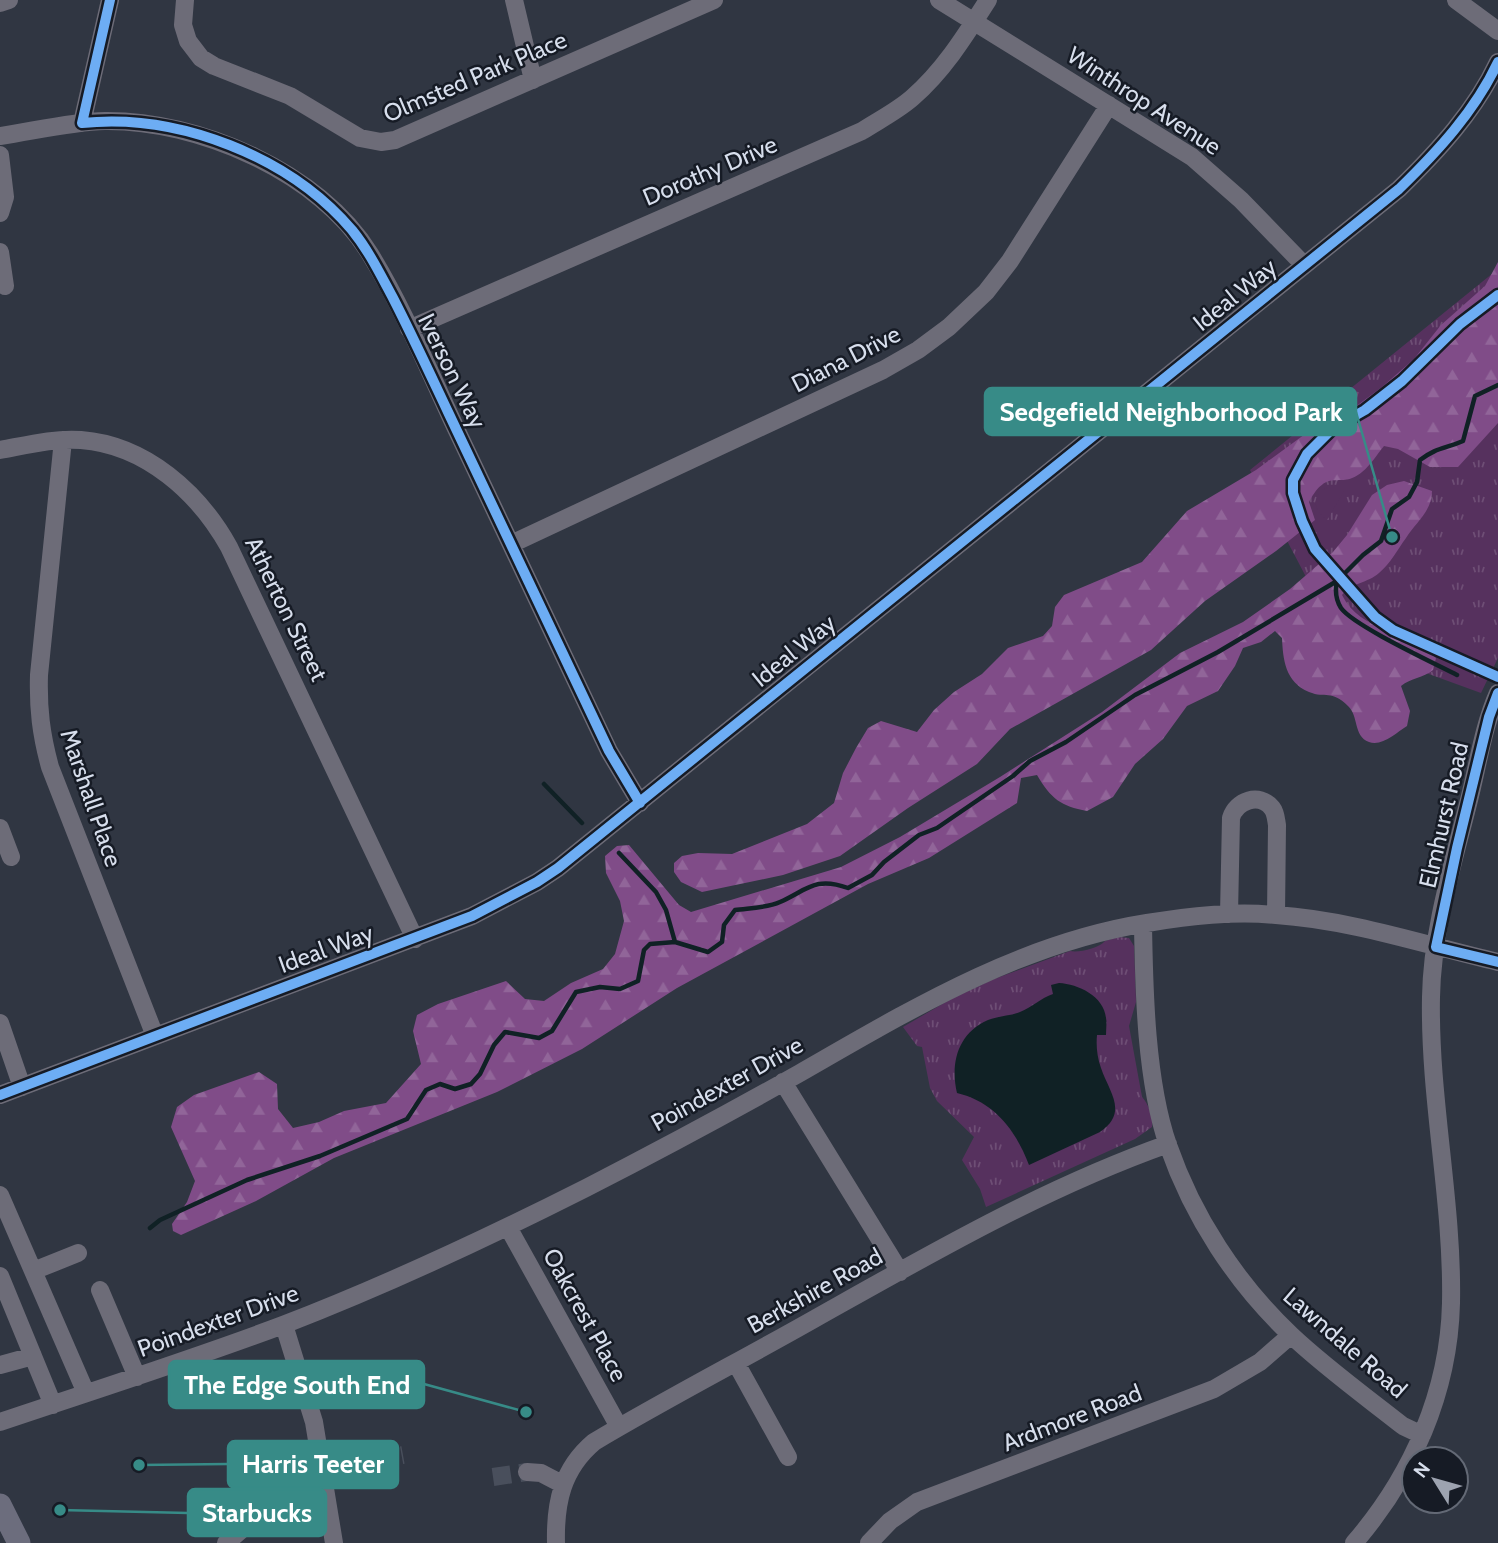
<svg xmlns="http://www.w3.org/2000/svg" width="1498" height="1543" viewBox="0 0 1498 1543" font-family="Cabin,sans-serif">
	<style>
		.grass { fill: url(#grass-tufts) }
		.forest { fill: url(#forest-firs) }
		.garden { fill: #56315e }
		.water { fill: #102125 }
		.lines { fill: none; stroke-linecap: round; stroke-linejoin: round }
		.stream { stroke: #102125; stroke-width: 4.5 }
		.minor-tunnel { stroke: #494f5c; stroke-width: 18; stroke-dasharray: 18 9; stroke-linecap: butt }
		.minor { stroke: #6d6c78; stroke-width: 18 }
		.major { stroke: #6c6d7d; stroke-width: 23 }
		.cycleway-casing { stroke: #161b25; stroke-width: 15 }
		.cycleway { stroke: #6dadf4; stroke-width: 10 }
		.labels { text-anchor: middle; stroke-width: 5; stroke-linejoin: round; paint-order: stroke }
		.street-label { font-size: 24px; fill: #d7deec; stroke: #161b25 }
		.leader { fill: none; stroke: #378b87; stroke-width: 2.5 }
		.callout-dot { fill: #378b87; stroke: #161b25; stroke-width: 2.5 }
		.callout { fill: #378b87; stroke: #378b87; stroke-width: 2.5 }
		.callout-label { font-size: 26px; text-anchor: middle; font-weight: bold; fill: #fff }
	</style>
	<defs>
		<pattern id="grass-tufts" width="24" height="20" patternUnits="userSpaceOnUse" patternTransform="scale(1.75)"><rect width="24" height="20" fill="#56315e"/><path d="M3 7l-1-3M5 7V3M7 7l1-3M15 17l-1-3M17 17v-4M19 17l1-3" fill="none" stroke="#6e4e75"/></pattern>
		<pattern id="forest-firs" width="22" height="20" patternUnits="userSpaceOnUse" patternTransform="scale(1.75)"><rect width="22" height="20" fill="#804c88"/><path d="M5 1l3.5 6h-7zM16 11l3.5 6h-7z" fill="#916599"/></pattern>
	</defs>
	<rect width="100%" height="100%" fill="#303642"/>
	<path class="grass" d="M1498 269V658L1481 693 1371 653 1347 655 1250 470Z
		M1119 937 1129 938 1134 946 1136 1002 1129 1026 1142 1097C1149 1105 1153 1116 1152 1127L1135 1139 986 1207 980 1189 962 1160 974 1137 937 1101 930 1088 922 1047 917 1046 903 1027 951 999 994 979 1070 951C1079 953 1099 948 1105 941Z"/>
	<path class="forest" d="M1498 262V423L1458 467H1430L1398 449 1384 446C1377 454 1371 465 1362 472 1339 491 1329 465 1309 502L1315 520 1276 551 1205 601 1151 650 1010 729 977 764 908 808 840 856 783 875 702 892 681 882 674 872V863L682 856 698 853 732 854 807 824 834 803 843 773 856 748 868 728 881 721 917 732 934 710 954 692 982 674 1008 648 1043 636 1052 626 1055 607 1064 595 1142 562 1187 511 1256 470 1312 429 1351 410 1382 387 1414 359 1441 325 1485 286Z
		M1404 481 1432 491C1432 511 1416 522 1406 538 1397 550 1391 563 1379 573 1368 583 1351 583 1342 595 1360 632 1409 631 1436 658L1433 670C1423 678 1411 678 1401 686L1410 711 1407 726C1397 732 1382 747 1369 742 1353 736 1359 716 1348 706 1331 689 1326 699 1309 692 1285 682 1283 659 1282 638L1275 631 1261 642 1243 648 1235 666 1218 691 1187 706 1163 739 1135 764 1113 797 1087 811C1061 806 1051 799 1037 775L1021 778 1017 803 929 858 868 884 677 988 582 1049 497 1092 334 1158 256 1201 181 1235 173 1231 172 1224 187 1202 195 1181 171 1127 177 1107 194 1095 259 1072 277 1084 278 1109 293 1128 319 1122 344 1111 386 1103 421 1064 413 1031 417 1015 438 1004 506 981 525 999 544 1001 571 983 603 969 615 954 624 921 620 901 606 873 605 856 617 846 629 845 679 905 691 912 841 867 900 837 1000 777 1102 712 1180 653 1243 622 1290 589 1333 552 1347 535 1372 495 1387 485Z"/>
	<path class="garden" d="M1330 486H1338L1344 491 1327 520C1312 509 1311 494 1330 486Z"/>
	<path class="water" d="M1059 983C1078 984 1104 996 1106 1018 1107 1023 1106 1029 1106 1035H1097C1096 1046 1097 1057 1101 1068 1109 1092 1129 1112 1100 1132L1029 1165C1016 1131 995 1102 957 1093 950 1063 958 1033 988 1020 998 1016 1010 1016 1020 1012 1032 1007 1041 998 1053 994L1051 985Z"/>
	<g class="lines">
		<path class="stream" d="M1337 581C1335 590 1336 600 1341 608 1354 626 1434 663 1457 675
			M544 784 582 823
			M619 853 656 892 666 910 675 942
			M150 1228 160 1220 247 1180 320 1156 407 1119 426 1090 440 1084 455 1089 471 1084 480 1074 494 1045 505 1032 539 1038 552 1031 576 992 600 987 620 989 638 981 644 950 650 944 675 942 708 952 722 942 724 925 735 910C749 908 767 908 780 902 807 890 815 876 848 888L872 875 884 862 919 835 937 828 1013 776 1030 761 1066 742 1135 695 1218 652 1337 581 1363 555 1381 541 1392 509 1409 497 1417 482 1420 460C1437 447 1445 449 1463 441L1475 396 1498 385"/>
		<path class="minor-tunnel" d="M375 1460 403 1455
			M493 1477 527 1472"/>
		<path class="minor" d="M185 0 183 25 188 41 201 58 214 66 290 96 360 138 381 142 395 140 714 0
			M514 0 533 80
			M939 0 1192 157 1241 200 1304 265
			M1456 0 1498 31
			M0 3 9 0
			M82 123 110 0
			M0 136C34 131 70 122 105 121 198 120 320 172 370 254 405 311 430 374 459 435 509 540 559 645 609 751L640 803
			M0 155 5 197 0 213
			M0 252 5 286
			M409 329 862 131C879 120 897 111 912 98 944 70 965 36 988 0
			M63 440 39 675C38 709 41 734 50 767L155 1036
			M0 450C27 445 54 438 81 440 146 445 199 493 229 547L415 939
			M511 544 883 370 918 350 949 327 986 292 1010 261 1109 105
			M0 828 11 857
			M1229 914 1231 818C1236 801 1259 792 1272 808 1276 813 1276 820 1277 825L1276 915
			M1143 924C1144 991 1146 1082 1168 1145 1193 1217 1236 1283 1291 1335 1326 1368 1365 1396 1403 1426L1422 1435
			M0 1023 22 1087
			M783 1082 900 1272
			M0 1095 472 916 537 882 558 868 1399 189C1438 151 1475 111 1498 62
			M0 1195 86 1393
			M508 1227 619 1427
			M33 1271 78 1253
			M0 1276 53 1405
			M100 1290 137 1377
			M284 1325 314 1422 334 1543
			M736 1363 788 1457
			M0 1365 33 1356
			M0 1422C95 1390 190 1360 283 1325 387 1285 487 1238 586 1188 658 1151 729 1113 800 1073 910 1010 1020 943 1147 923 1190 916 1233 911 1276 915 1351 920 1425 945 1498 962
			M527 1472 541 1473 562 1484
			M226 1543 255 1518 282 1479 296 1467 304 1462 344 1455 375 1460
			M556 1543C555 1503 562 1469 594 1442 666 1399 742 1360 816 1318 930 1254 1044 1188 1168 1144
			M869 1543 890 1521 917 1502 1214 1389 1260 1362 1291 1335
			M1354 1543C1412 1476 1449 1392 1451 1303 1453 1201 1429 1099 1431 997 1432 931 1453 864 1469 800 1478 765 1483 727 1498 693"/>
		<path class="major" d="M0 1505 19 1543"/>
		<defs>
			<path id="cycleway" d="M110 0 82 123C178 113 289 156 352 230 369 251 380 274 393 298 412 335 430 374 448 412 502 525 555 638 609 751L640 803
				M1498 295 1460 324 1402 381 1365 410 1332 429 1307 454 1293 480V493L1302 521 1315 549 1375 617 1393 630 1498 677
				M1498 693 1489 717 1457 848 1436 947 1498 962
				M0 1095 472 916 537 882 558 868 1399 189C1438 151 1475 111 1498 62"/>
		</defs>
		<use href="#cycleway" class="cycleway-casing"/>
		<use href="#cycleway" class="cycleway"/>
	</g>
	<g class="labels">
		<g class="street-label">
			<text transform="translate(475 77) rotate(-23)" y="8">Olmsted Park Place</text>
			<text transform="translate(1144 101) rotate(33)" y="8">Winthrop Avenue</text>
			<text transform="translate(710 171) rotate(-23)" y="8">Dorothy Drive</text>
			<text transform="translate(1235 295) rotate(-39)" y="8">Ideal Way</text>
			<text transform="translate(846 359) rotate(-27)" y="8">Diana Drive</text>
			<text transform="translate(452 371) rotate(64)" y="8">Iverson Way</text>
			<text transform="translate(286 609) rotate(64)" y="8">Atherton Street</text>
			<text transform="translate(794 651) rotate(-39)" y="8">Ideal Way</text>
			<text transform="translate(91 798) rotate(71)" y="8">Marshall Place</text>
			<text transform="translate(1444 815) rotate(-77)" y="8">Elmhurst Road</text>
			<text transform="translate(326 949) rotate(-20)" y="8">Ideal Way</text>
			<text transform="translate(727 1084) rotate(-29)" y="8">Poindexter Drive</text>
			<text transform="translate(815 1291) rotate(-29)" y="8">Berkshire Road</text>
			<text transform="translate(585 1315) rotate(61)" y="8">Oakcrest Place</text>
			<text transform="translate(218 1321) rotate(-20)" y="8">Poindexter Drive</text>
			<text transform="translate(1345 1343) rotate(41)" y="8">Lawndale Road</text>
			<text transform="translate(1072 1418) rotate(-21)" y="8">Ardmore Road</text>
		</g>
	</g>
	<path class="leader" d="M1392 537L1356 412M526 1412L424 1384M139 1465L228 1464M60 1510L188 1513"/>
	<g class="callout-dot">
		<circle cx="1392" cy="537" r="7"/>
		<circle cx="526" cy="1412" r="7"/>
		<circle cx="139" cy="1465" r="7"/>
		<circle cx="60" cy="1510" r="7"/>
	</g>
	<g class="callout">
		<rect x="985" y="388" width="371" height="47" rx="7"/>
		<rect x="169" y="1361" width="255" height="47" rx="7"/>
		<rect x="228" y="1441" width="170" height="47" rx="7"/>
		<rect x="188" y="1489" width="138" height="47" rx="7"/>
	</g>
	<g class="callout-label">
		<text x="1171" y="421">Sedgefield Neighborhood Park</text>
		<text x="297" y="1394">The Edge South End</text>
		<text x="313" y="1473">Harris Teeter</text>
		<text x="257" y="1522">Starbucks</text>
	</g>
	<g transform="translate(1435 1480) rotate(307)"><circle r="33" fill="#161b25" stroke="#636975" stroke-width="2"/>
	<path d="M0-5L12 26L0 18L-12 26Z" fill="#9da3b0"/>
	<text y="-10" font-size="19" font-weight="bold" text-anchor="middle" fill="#d7deec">N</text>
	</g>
</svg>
